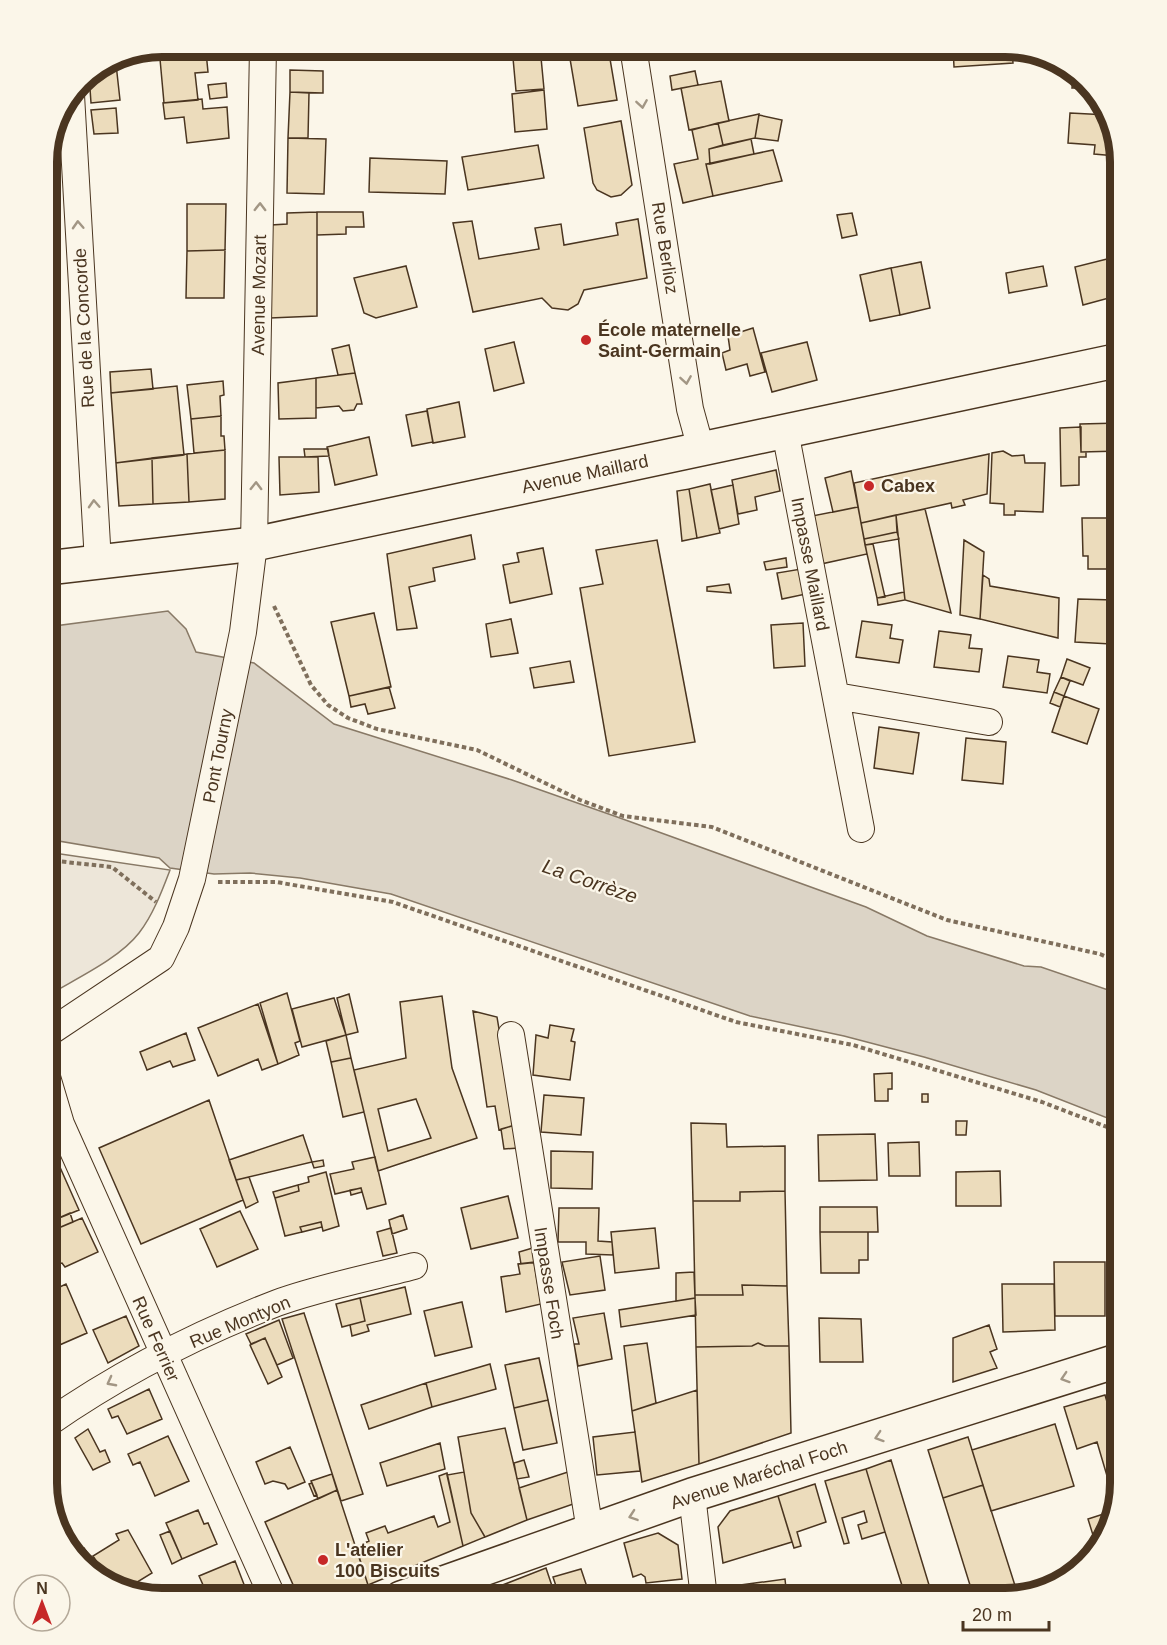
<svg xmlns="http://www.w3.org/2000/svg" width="1167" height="1645" viewBox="0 0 1167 1645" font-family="Arial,sans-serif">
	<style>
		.green { fill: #ede6d9; stroke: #887966; stroke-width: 1.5 }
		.parking { fill: #ede7d9; stroke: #887966; stroke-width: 1.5 }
		.water { fill: #dcd4c6; stroke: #887966; stroke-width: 1.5 }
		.building { fill: #ecdcbc; stroke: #4a3520; stroke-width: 1.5; fill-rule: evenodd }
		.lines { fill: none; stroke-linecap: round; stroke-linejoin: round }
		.street-casing { stroke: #4a3520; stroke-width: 28 }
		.secondary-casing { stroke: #4a3520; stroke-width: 36 }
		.primary-casing { stroke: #4a3520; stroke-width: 36 }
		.path { stroke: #7f6f5c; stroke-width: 4; stroke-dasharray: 4.5 3; stroke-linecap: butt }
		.street { stroke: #fbf6e9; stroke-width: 26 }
		.secondary { stroke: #fbf6e9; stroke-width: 33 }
		.primary { stroke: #fbf6e9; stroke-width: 33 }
		.oneway { stroke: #a29684 }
		.poi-dot { fill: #c62828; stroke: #fbf6e9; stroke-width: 2 }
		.labels { text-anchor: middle; stroke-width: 4.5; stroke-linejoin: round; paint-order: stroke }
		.street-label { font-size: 18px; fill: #4a3520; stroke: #fbf6e9 }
		.poi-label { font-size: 18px; font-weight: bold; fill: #4a3520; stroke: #fbf6e9; text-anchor: start }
		.water-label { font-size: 20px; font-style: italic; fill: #4a3520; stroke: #fbf6e9 }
		.rim { fill: none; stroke: #4a3520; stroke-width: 8 }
	</style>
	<rect width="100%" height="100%" fill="#fbf6e9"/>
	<path class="green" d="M47 852 170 870C162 891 153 915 139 933 119 959 75 979 47 996Z"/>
	<path class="parking" d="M50 141 53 175 47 176V154Z"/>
	<path class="water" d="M168 611 186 629 196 652 254 663 334 724 512 780 620 818 866 907 927 936 1024 966 1041 967 1120 994V1123L1036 1090 924 1057 844 1036 750 1016 391 894 300 878 250 873 214 874 170 868 159 858 47 839V627Z"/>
	<path class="building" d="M216 47H240V48L217 51Z
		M512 47H540L544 89 516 91Z
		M568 47H608L617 100 578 106Z
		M656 47H692L693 48 657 55Z
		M953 47H1012L1013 63 954 67Z
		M206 52 208 72 195 73 198 100 164 103 160 59Z
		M138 56V61L117 64Z
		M116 64 120 100 91 103 89 74Z
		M290 70 323 71V93L290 92Z
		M695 71 698 85 672 90 670 76Z
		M1073 74 1081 80V88H1072Z
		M721 81 729 121 689 130 681 88Z
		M226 83 227 97 210 99 208 85Z
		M544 90 547 129 515 132 512 94Z
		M290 92 309 93 308 138H288Z
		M202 99 203 109 227 107 229 138 187 143 184 117 165 119 163 103Z
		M116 108 118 133 94 134 91 110Z
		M1070 113 1108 115 1117 148 1116 156 1094 154 1095 145 1068 143Z
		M759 114 755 138 723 145 718 123Z
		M759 115 782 120 778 141 755 138Z
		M621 121 632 185 621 195 611 197 597 190 593 183 584 128Z
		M718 123 723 145 709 149 710 164H706L713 196 683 203 674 164 698 159 692 130Z
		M288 138 326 139 324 194 287 193Z
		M751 139 754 154 710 164 709 149Z
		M538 145 544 178 468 190 462 157Z
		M773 150 782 181 713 196 706 164Z
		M370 158 447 161 445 194 369 192Z
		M187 204H226L225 250 187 251Z
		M317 212H363L364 227H346V234L317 235Z
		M317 212V316L270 318 271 225 287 224V213Z
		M852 213 857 235 842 238 837 215Z
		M638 219 647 278 584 290 578 304 568 310 552 308 542 298 473 312 453 223 472 221 479 259 539 249 535 228 561 224 564 245 618 235 616 223Z
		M225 250 224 298H186L187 251Z
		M1119 256 1120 295 1083 305 1075 267Z
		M921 262 930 308 900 315 891 268Z
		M406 266 417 307 376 318 364 313 354 278Z
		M1043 266 1047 286 1009 293 1006 273Z
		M891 268 900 315 870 321 860 275Z
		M753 328 765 372 750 376 747 364 726 370 722 353 730 350 728 336Z
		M514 342 524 383 494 391 485 349Z
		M807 342 817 380 772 392 761 353Z
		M349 345 355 373 338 375 332 349Z
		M151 369 153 389 111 393 110 372Z
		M355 373 362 404H357L354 410 343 411 339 406 316 408V378Z
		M316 378V418L279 419 278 383Z
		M223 381 224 395 220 396 221 416 191 419 187 385Z
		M177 386 184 455 116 463 111 393Z
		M459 402 465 437 433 443 427 409Z
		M427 411 433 442 412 446 406 415Z
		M221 416V436H224L225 450 194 453 191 419Z
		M1120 423V451L1081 452 1080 424Z
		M1081 427V452H1086V457H1079V485L1061 486 1060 428Z
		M369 437 377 475 335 485 327 447Z
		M304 449H328L329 456 305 457Z
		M225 450V499L189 502 187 454Z
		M1003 451 1012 456 1024 455 1025 463H1045L1043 512 1015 511V515H1004V504L990 503 992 453Z
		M187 454 189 502 153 504 152 458Z
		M989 454 987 494 963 500 965 505 952 508 951 503 861 523 854 483Z
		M279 457H318L319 492 280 495Z
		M152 458 153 504 119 506 116 463Z
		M776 470 780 491 755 497 757 510 738 514 732 480Z
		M851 471 858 507 833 512 825 478Z
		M710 484 720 533 697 538 689 489Z
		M733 485 739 524 719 529 711 490Z
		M689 489 697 538 682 541 677 491Z
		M858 507 867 554 821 564 812 516Z
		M925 509 951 613 905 600 896 515Z
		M896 515 897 532 864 539 861 523Z
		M1082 518H1120V569H1088V556H1083Z
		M897 532 899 539 865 545 864 539Z
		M471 535 475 559 433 568 435 581 409 587 417 628 397 630 387 554Z
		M657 540 695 742 609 756 580 588 603 584 596 550Z
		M964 540 984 552 980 619 960 615Z
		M873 544 885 597 877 598 865 545Z
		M543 548 552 594 510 603 503 565 519 562 517 553Z
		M786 558 787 567 766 570 764 562Z
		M801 569 806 594 782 599 777 573Z
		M983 575 989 579 990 586 1059 598 1058 638 980 619Z
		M729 584 731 593 707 591V587Z
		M904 592 905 600 878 605 877 598Z
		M1078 599 1114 600 1111 644 1075 642Z
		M374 613 391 687 349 696 331 622Z
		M511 619 518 653 491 657 486 624Z
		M862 621 892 625 890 638 903 640 899 663 856 657Z
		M803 623 805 666 774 668 771 625Z
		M939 631 971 635 969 648 982 649 979 672 934 667Z
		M1008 656 1039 660 1037 672 1050 674 1047 693 1003 687Z
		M1067 659 1090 668 1083 685 1061 677Z
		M570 661 574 682 534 688 530 668Z
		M1061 677 1070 681 1064 696 1054 692Z
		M389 687 395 708 368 714 365 704 351 707 349 696Z
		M1054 692 1064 696 1060 707 1050 703Z
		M1064 696 1099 709 1087 744 1052 732Z
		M879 727 919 733 913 774 874 768Z
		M966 738 1006 742 1003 784 962 780Z
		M287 993 300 1041 295 1043 299 1055 278 1064 260 1003Z
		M349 994 358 1032 346 1035 337 998Z
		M442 996 452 1068 477 1138 378 1171 354 1070 406 1058 400 1002ZM416 1099 431 1138 388 1151 378 1109Z
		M334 998 346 1035 302 1047 292 1009Z
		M258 1004 278 1064 262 1070 258 1059 218 1076 198 1028Z
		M473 1011 497 1017 515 1125 499 1130 495 1106 487 1107Z
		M550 1025 574 1029 571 1041 575 1042 570 1080 533 1075 536 1035 548 1038Z
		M186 1033 195 1060 173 1067 170 1061 147 1070 140 1052Z
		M346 1035 351 1058 331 1062 326 1041Z
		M351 1058 364 1112 343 1117 331 1062Z
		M892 1073V1089H888V1101H875L874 1074Z
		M922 1094H928V1102H922Z
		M544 1095 584 1098 581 1135 541 1132Z
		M209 1100 243 1200 141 1244 99 1148Z
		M956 1121H967L966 1135H956Z
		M691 1123 726 1124 727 1147 785 1146V1191L740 1192V1201H693Z
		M515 1125 519 1148 504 1149 501 1129Z
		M875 1134 877 1180 819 1181 818 1135Z
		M303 1135 312 1162 236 1180 229 1160Z
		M47 1137 52 1149 47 1152Z
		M919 1142 920 1176H889L888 1143Z
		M551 1151 593 1152 592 1189 551 1188Z
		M375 1157 386 1204 367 1209 361 1188 335 1194 330 1174 354 1169 352 1162Z
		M323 1160 324 1166 314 1168 312 1162Z
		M1114 1162 1120 1164V1182L1109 1179Z
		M59 1165 79 1210 47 1223V1170Z
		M1000 1171 1001 1206H956V1172Z
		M326 1172 339 1226 323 1231 321 1222 300 1227 302 1232 285 1236 275 1198 299 1191 298 1185 309 1182 308 1177Z
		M249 1177 258 1202 246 1208 236 1180Z
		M298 1185 299 1191 275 1198 273 1192Z
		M361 1188 362 1192 351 1195 350 1190Z
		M785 1191 787 1286 742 1285 743 1295H695L693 1201H740V1192Z
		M508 1196 518 1238 471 1249 461 1208Z
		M820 1207H877L878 1232H820Z
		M559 1208H599L598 1241 612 1242 613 1255 586 1254V1242H558Z
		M240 1211 258 1249 217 1267 200 1229Z
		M70 1213 73 1222 49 1232 47 1223Z
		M403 1215 407 1229 392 1234 389 1220Z
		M82 1218 98 1252 65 1267 62 1263 58 1264 54 1252 57 1250 49 1232Z
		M321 1222 322 1227 302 1232 300 1227Z
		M391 1228 397 1253 383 1256 377 1232Z
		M655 1228 659 1268 615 1273 611 1232Z
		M820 1232H868V1260H859V1273H821Z
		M536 1247 538 1262 521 1264 519 1252Z
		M600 1256 605 1290 570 1295 562 1262Z
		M534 1262 541 1304 506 1312 501 1277 520 1274 518 1264Z
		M1054 1262H1105V1316H1055Z
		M694 1272 695 1298 676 1301V1273Z
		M66 1284 87 1333 48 1350 47 1293Z
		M1002 1284H1054L1055 1330 1003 1332Z
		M742 1285 787 1286 789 1346H765L758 1343 752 1346 696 1347 695 1295H743Z
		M405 1287 411 1314 367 1325 369 1331 352 1336 350 1325 365 1321 360 1298Z
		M360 1298 365 1321 342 1327 336 1304Z
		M695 1298 696 1315 621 1327 619 1310Z
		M462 1302 472 1347 435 1356 424 1311Z
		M304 1313 363 1494 341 1501 282 1319Z
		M604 1313 612 1359 578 1366 574 1344H579L573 1318Z
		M126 1316 139 1346 108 1363 93 1330Z
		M819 1318 861 1319 863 1362H820Z
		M279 1320 293 1358 277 1365 265 1338 251 1344 246 1334Z
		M989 1325 997 1349 990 1352 997 1368 953 1382V1338Z
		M265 1338 282 1377 268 1384 250 1345Z
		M647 1343 656 1403 632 1411 624 1346Z
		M758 1343 765 1346H789L791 1433 699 1464 696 1347 752 1346Z
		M539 1358 548 1400 514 1408 505 1365Z
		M490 1364 496 1389 432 1407 426 1383Z
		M426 1383 432 1407 369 1429 361 1405Z
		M149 1389 162 1419 127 1434 118 1416 112 1418 108 1409Z
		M697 1390 699 1464 642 1482 632 1411Z
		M1105 1395 1120 1446V1483L1115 1503 1097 1442 1077 1449 1064 1407Z
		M548 1400 557 1443 523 1450 514 1408Z
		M1055 1424 1074 1486 991 1511 972 1450Z
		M505 1428 527 1520 485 1537 471 1513 458 1437Z
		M88 1429 100 1452 105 1450 110 1462 93 1470 75 1438Z
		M635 1432 640 1471 597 1475 593 1437Z
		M168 1436 189 1481 155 1496 140 1462 133 1465 128 1454Z
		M968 1437 983 1485 943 1498 928 1450Z
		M440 1443 445 1469 387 1486 380 1463Z
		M290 1447 305 1482 288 1489 285 1484 273 1481 265 1484 256 1462Z
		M524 1460 529 1477 517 1479 514 1463Z
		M891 1460 933 1598H906L885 1532 866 1469Z
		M866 1469 885 1532 862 1539 858 1525 867 1522 864 1511 842 1518 849 1543 844 1544 825 1481Z
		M574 1470 579 1502 527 1520 519 1488Z
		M464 1472 471 1513 485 1537 463 1546 447 1475Z
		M447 1473 463 1546 368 1585 356 1547 369 1541 366 1533 385 1526 388 1533 434 1516 438 1527 450 1522 439 1476Z
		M332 1474 337 1490 318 1499 311 1481Z
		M312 1483 317 1495 314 1496 309 1484Z
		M815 1484 826 1522 797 1532 801 1546 794 1548 778 1496Z
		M983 1485 1018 1595 1005 1598H974L943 1498Z
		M337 1490 368 1585 339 1598H299L265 1522Z
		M778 1496 792 1542 723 1563 718 1527 730 1511Z
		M198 1510 204 1524 208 1523 217 1544 182 1559 166 1523Z
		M1113 1511 1105 1541 1097 1548 1088 1519Z
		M128 1530 152 1573 126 1589 111 1585 93 1556 119 1540 116 1534Z
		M170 1531 182 1559 172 1564 160 1535Z
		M658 1533 678 1545 682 1579 646 1583 645 1577 641 1574 633 1577 624 1543Z
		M84 1548 93 1561 87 1565 76 1554Z
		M235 1561 245 1587 215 1598 209 1585 204 1587 199 1576Z
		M546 1568 556 1598H505L500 1586Z
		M581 1569 587 1587 593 1585 597 1598H560L553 1577Z
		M785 1579 787 1598H743L741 1585Z
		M182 1585 186 1596 165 1598 162 1593Z
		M674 1594 675 1598H642Z"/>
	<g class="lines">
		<defs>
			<path id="street" d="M633 47 690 409 701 449
				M71 95 98 562
				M785 431 861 829
				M836 696 989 722
				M47 1034 161 958 176 927 192 879 243 632 254 544 263 47
				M511 1035 590 1531
				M47 1077 61 1124 273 1598
				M47 1424C117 1375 197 1334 277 1303 321 1287 369 1278 414 1266
				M692 1495 704 1598"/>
			<path id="secondary" d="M401 1598 692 1495 1120 1360"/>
			<path id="primary" d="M47 568 254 544 1120 360"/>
		</defs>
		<use href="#street" class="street-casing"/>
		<use href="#secondary" class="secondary-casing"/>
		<use href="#primary" class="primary-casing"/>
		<path class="path" d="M274 606 311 685 328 705 348 718 377 729 477 750 580 800 623 816 712 827 947 920 1100 954 1120 963
			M47 860 112 867 156 902
			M218 882H276L393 902 736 1022 853 1045 1042 1102 1120 1132"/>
		<use href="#street" class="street"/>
		<use href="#secondary" class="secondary"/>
		<use href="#primary" class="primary"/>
	</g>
	<defs><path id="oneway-chevron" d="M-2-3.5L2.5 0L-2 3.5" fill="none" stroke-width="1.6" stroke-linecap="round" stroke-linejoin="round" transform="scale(1.5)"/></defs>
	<g class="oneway">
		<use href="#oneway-chevron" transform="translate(642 104) rotate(81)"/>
		<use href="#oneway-chevron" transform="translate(260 207) rotate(-89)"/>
		<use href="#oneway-chevron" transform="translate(78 225) rotate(-93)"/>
		<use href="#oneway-chevron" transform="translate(686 380) rotate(81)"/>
		<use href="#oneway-chevron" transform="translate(256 486) rotate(-89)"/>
		<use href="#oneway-chevron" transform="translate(94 504) rotate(-93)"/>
		<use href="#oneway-chevron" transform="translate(1065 1378) rotate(162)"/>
		<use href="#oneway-chevron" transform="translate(111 1382) rotate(152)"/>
		<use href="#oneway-chevron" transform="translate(879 1437) rotate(162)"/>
		<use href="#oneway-chevron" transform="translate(633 1516) rotate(161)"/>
	</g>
	<g class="poi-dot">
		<circle cx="586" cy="340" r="6"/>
		<circle cx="869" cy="486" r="6"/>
		<circle cx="323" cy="1560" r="6"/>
	</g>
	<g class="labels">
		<g class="street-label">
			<text transform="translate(665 248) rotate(81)" y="6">Rue Berlioz</text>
			<text transform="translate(259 295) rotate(-89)" y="6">Avenue Mozart</text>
			<text transform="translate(84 328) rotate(-93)" y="6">Rue de la Concorde</text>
			<text transform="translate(585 474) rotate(-12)" y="6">Avenue Maillard</text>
			<text transform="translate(810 564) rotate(79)" y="6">Impasse Maillard</text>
			<text transform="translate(218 756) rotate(-79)" y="6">Pont Tourny</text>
			<text transform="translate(549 1283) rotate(81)" y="6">Impasse Foch</text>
			<text transform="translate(240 1322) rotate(-23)" y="6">Rue Montyon</text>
			<text transform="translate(156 1339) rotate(66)" y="6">Rue Ferrier</text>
			<text transform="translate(759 1475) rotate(-18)" y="6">Avenue Maréchal Foch</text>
		</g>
		<g class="poi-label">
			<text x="598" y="336">École maternelle<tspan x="598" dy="21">Saint-Germain</tspan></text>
			<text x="881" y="492">Cabex</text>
			<text x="335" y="1556">L'atelier<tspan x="335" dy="21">100 Biscuits</tspan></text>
		</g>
		<g class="water-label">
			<text transform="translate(590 881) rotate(19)" y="7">La Corrèze</text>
		</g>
	</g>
	<path d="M0 0H1167V1645H0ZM162 57H1005A105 105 0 0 1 1110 162V1483A105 105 0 0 1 1005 1588H162A105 105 0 0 1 57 1483V162A105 105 0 0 1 162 57Z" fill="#fbf6e9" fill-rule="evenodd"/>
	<path class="rim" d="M162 57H1005A105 105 0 0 1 1110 162V1483A105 105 0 0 1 1005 1588H162A105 105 0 0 1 57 1483V162A105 105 0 0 1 162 57Z"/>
	<g transform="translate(42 1603)"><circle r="28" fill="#fbf6e9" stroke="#b4a999" stroke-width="1.5"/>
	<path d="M0-4.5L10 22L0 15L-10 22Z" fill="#c62828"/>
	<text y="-9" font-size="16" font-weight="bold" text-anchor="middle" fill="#4a3520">N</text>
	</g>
	<path d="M963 1621v9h86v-9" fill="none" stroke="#4a3520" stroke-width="3"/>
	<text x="972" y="1621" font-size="18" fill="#4a3520" stroke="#fbf6e9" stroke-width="4.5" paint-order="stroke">20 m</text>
</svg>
